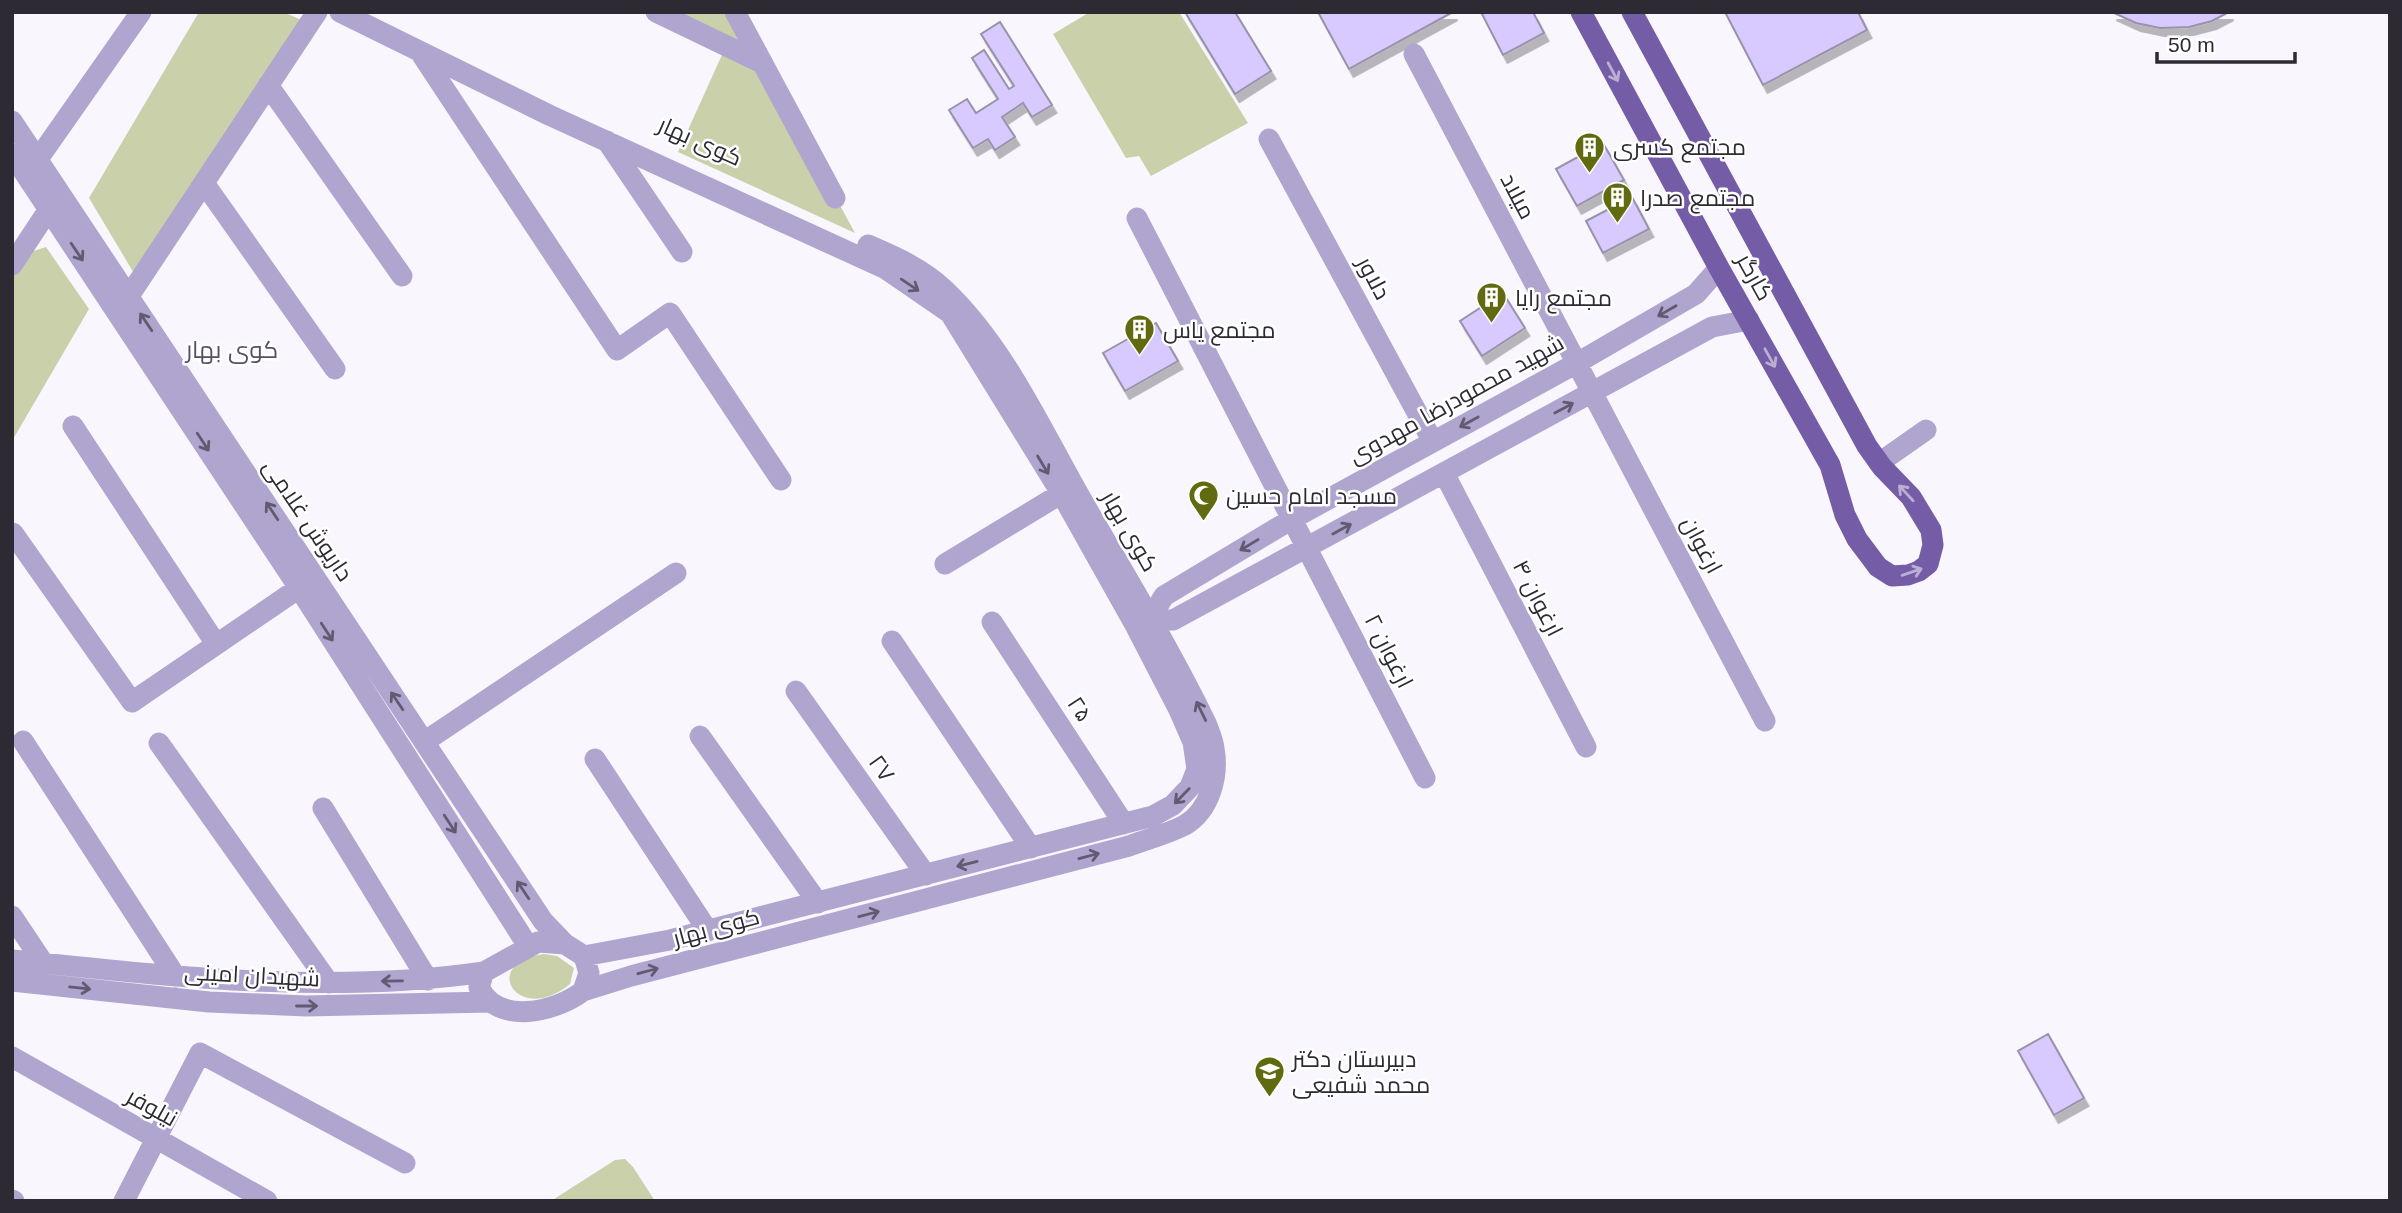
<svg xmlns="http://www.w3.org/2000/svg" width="2402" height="1213" viewBox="0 0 2402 1213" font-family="Arial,Cairo,sans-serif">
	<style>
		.green { fill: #c9d0aa }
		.building { fill: #d8cafe; stroke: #9892aa; stroke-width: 2; filter: url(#shadow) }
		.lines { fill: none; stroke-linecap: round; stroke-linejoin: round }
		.minor { stroke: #afa5ce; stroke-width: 21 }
		.major { stroke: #745da6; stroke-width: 21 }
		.oneway { stroke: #baaed2 }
		.oneway2 { stroke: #615b72 }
		.labels { text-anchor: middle; stroke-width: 5; stroke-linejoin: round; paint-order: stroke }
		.street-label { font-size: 23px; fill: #2d2a34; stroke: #fff }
		.poi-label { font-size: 23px; fill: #2d2a34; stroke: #fff; text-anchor: start }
		.neighbourhood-label { font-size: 24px; fill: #565066; stroke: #fff }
	</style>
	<defs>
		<filter id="shadow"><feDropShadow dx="4.5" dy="8" stdDeviation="0" flood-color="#0004"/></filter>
	</defs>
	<rect width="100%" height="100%" fill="#f9f7fd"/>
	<path class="green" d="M199 12H283L304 21 135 275 89 198Z
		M656 12H735L855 233 678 152 726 46Z
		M1090 12H1179L1248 123 1151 176 1139 156 1126 158 1053 34Z
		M46 247 89 309 12 441V258Z
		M544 954 557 956 574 968 570 984C518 1027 478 963 544 954Z
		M625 1159 633 1167 655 1201H551L615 1160Z"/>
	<path class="building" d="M1185 12H1235L1271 71 1235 94Z
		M1318 12H1453L1349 69Z
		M1486 12H1533L1544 33 1503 55 1482 14Z
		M1725 12H1858L1867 30 1763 85Z
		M2112 12H2229L2212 21 2189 27 2160 28 2136 23Z
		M1000 22 1052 105 1032 117 1023 103 1002 117 1015 137 995 150 988 139 973 148 949 110 967 99 976 113 998 99 972 58 984 50 1009 89 1014 86 981 34Z
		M1603 143 1624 180 1577 206 1556 169Z
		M1632 197 1649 229 1603 253 1586 221Z
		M1503 293 1525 328 1482 356 1460 321Z
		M1156 323 1178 361 1125 391 1103 353Z
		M2048 1034 2084 1098 2054 1115 2018 1051Z"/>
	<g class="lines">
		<path class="minor" d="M340 12 549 115 886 269 950 313 1061 493 1134 623 1179 710 1193 742 1197 769 1190 787 1173 805 1153 816 670 940 584 956 565 944 538 942 484 972 479 987C497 1026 556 1012 583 991L589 973 584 956
			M656 12 762 63
			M735 12 835 198
			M1414 54 1765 721
			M422 55 617 350 670 313 781 480
			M268 85 402 276
			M12 121 543 921 565 944
			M1269 139 1433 442
			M607 141 682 252
			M12 154 299 588 528 946
			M38 159 141 12
			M204 183 335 369
			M1137 218 1425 778
			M12 265 49 209
			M129 296 317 12
			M73 426 216 644
			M1879 463 1926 430
			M1444 473 1586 747
			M13 533 132 702 299 588
			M945 564 1072 487
			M1150 619 1164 596 1292 519 1577 363 1696 294 1719 268
			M992 622 1124 824
			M1140 622 1150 619 1173 620 1712 327 1749 320
			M892 641 1031 848
			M796 691 926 875
			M700 736 818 903
			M23 741 176 977
			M424 742 676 573
			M159 743 329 983
			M595 759 708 931
			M323 808 428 980
			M12 916 44 964
			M12 960C169 976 327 995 484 972
			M12 981 209 1002 306 1006 489 1002
			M583 991 631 976 1129 846C1147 839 1168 834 1185 825 1210 810 1219 776 1214 748 1213 740 1209 731 1206 723 1168 645 1122 570 1079 495 1040 426 1003 345 945 290 923 269 896 257 868 245
			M12 1057 267 1201
			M12 1200 14 1201
			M124 1201 200 1053 405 1163"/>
		<path class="major" d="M1581 12 1719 268 1830 465 1845 515 1857 539 1878 567 1892 576 1908 575 1919 571 1928 564 1933 545 1931 530 1911 497 1882 467 1867 446 1632 12"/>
	</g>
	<defs><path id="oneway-shaft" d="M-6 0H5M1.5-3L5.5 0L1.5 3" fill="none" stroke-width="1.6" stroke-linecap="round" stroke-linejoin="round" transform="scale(1.75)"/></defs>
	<g class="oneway">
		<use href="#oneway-shaft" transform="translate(1613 72) rotate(62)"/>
		<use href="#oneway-shaft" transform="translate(1770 358) rotate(61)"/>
		<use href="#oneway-shaft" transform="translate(1906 493) rotate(-133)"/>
		<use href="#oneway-shaft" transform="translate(1912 572) rotate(-19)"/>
	</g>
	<g class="oneway2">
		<use href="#oneway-shaft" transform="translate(77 252) rotate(56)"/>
		<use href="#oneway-shaft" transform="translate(910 285) rotate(34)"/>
		<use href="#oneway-shaft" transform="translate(1667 311) rotate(150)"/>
		<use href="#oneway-shaft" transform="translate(146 322) rotate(-124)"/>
		<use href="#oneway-shaft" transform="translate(1564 408) rotate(-28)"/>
		<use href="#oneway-shaft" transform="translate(1469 422) rotate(151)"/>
		<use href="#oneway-shaft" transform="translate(203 442) rotate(57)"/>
		<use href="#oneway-shaft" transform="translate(1043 465) rotate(59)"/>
		<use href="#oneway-shaft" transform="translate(272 511) rotate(-124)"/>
		<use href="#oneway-shaft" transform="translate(1342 529) rotate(-29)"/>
		<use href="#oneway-shaft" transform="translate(1249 545) rotate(149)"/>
		<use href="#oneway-shaft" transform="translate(327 632) rotate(57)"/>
		<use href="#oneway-shaft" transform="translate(397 701) rotate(-124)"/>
		<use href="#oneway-shaft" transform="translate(1201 711) rotate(-116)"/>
		<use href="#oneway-shaft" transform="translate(1182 796) rotate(134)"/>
		<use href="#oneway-shaft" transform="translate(450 824) rotate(57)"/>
		<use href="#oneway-shaft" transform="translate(1089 856) rotate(-15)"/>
		<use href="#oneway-shaft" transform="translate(967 864) rotate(166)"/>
		<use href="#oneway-shaft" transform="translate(523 890) rotate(-124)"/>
		<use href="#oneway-shaft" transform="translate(869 914) rotate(-15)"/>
		<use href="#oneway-shaft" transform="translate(648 971) rotate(-15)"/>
		<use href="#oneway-shaft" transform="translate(392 981) rotate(179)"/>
		<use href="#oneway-shaft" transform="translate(80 988) rotate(6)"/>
		<use href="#oneway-shaft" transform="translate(307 1006)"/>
	</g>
	<defs>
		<symbol id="building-pin" viewBox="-11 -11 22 30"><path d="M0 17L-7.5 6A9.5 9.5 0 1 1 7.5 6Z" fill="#616a0e" stroke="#fff"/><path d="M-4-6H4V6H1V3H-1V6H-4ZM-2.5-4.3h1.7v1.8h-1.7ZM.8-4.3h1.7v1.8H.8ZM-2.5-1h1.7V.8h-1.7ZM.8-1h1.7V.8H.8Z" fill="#fff"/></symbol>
		<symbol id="mosque-pin" viewBox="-11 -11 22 30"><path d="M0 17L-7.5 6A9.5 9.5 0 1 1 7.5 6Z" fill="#616a0e" stroke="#fff"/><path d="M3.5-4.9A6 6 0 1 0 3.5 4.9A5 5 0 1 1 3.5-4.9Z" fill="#fff"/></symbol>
		<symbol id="school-pin" viewBox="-11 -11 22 30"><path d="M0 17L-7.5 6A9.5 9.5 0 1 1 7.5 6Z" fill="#616a0e" stroke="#fff"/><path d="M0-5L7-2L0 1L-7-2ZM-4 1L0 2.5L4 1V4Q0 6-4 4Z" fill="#fff"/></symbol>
	</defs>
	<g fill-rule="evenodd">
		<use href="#building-pin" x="1572" y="130" width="35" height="47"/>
		<use href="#building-pin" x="1600" y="180" width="35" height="47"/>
		<use href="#building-pin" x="1474" y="280" width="35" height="47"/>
		<use href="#building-pin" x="1122" y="312" width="35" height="47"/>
		<use href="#mosque-pin" x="1186" y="478" width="35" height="47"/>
		<use href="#school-pin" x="1252" y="1054" width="35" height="47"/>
	</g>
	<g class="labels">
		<g class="street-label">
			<text transform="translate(700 141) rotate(24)" y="8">کوی بهار</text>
			<text transform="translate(1518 196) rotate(62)" y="8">میلاد</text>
			<text transform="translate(1755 277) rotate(61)" y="8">کارگر</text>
			<text transform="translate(1374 278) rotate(62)" y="8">دلاور</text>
			<text transform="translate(1456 399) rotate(-29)" y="8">شهید محمودرضا مهدوی</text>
			<text transform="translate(308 520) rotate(56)" y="8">داریوش غلامی</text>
			<text transform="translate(1130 531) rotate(60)" y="8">کوی بهار</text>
			<text transform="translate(1702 545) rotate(62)" y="8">ارغوان</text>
			<text transform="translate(1538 598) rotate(63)" y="8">ارغوان ۴</text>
			<text transform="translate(1389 651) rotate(63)" y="8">ارغوان ۲</text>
			<text transform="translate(1080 709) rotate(57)" y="8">۲۵</text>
			<text transform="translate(882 768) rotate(55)" y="8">۲۷</text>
			<text transform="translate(716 927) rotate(-15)" y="8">کوی بهار</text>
			<text transform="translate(252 975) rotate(3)" y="8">شهیدان امینی</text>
			<text transform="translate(152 1107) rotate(29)" y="8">نیلوفر</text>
		</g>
		<g class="poi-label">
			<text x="1613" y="155">مجتمع کسری</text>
			<text x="1640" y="206">مجتمع صدرا</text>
			<text x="1515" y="306">مجتمع رایا</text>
			<text x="1163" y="338">مجتمع یاس</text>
			<text x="1226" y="504">مسجد امام حسین</text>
			<text x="1292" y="1067">دبیرستان دکتر<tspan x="1292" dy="26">محمد شفیعی</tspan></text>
		</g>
		<g class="neighbourhood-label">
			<text x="232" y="358">کوی بهار</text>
		</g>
	</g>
	<rect width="2402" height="1213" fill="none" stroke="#2d2a34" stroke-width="28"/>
	<path d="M2157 52v10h138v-10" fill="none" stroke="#2d2a34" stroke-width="3.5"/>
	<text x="2168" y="52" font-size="21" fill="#2d2a34" stroke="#ffffff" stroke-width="5" paint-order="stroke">50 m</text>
</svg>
